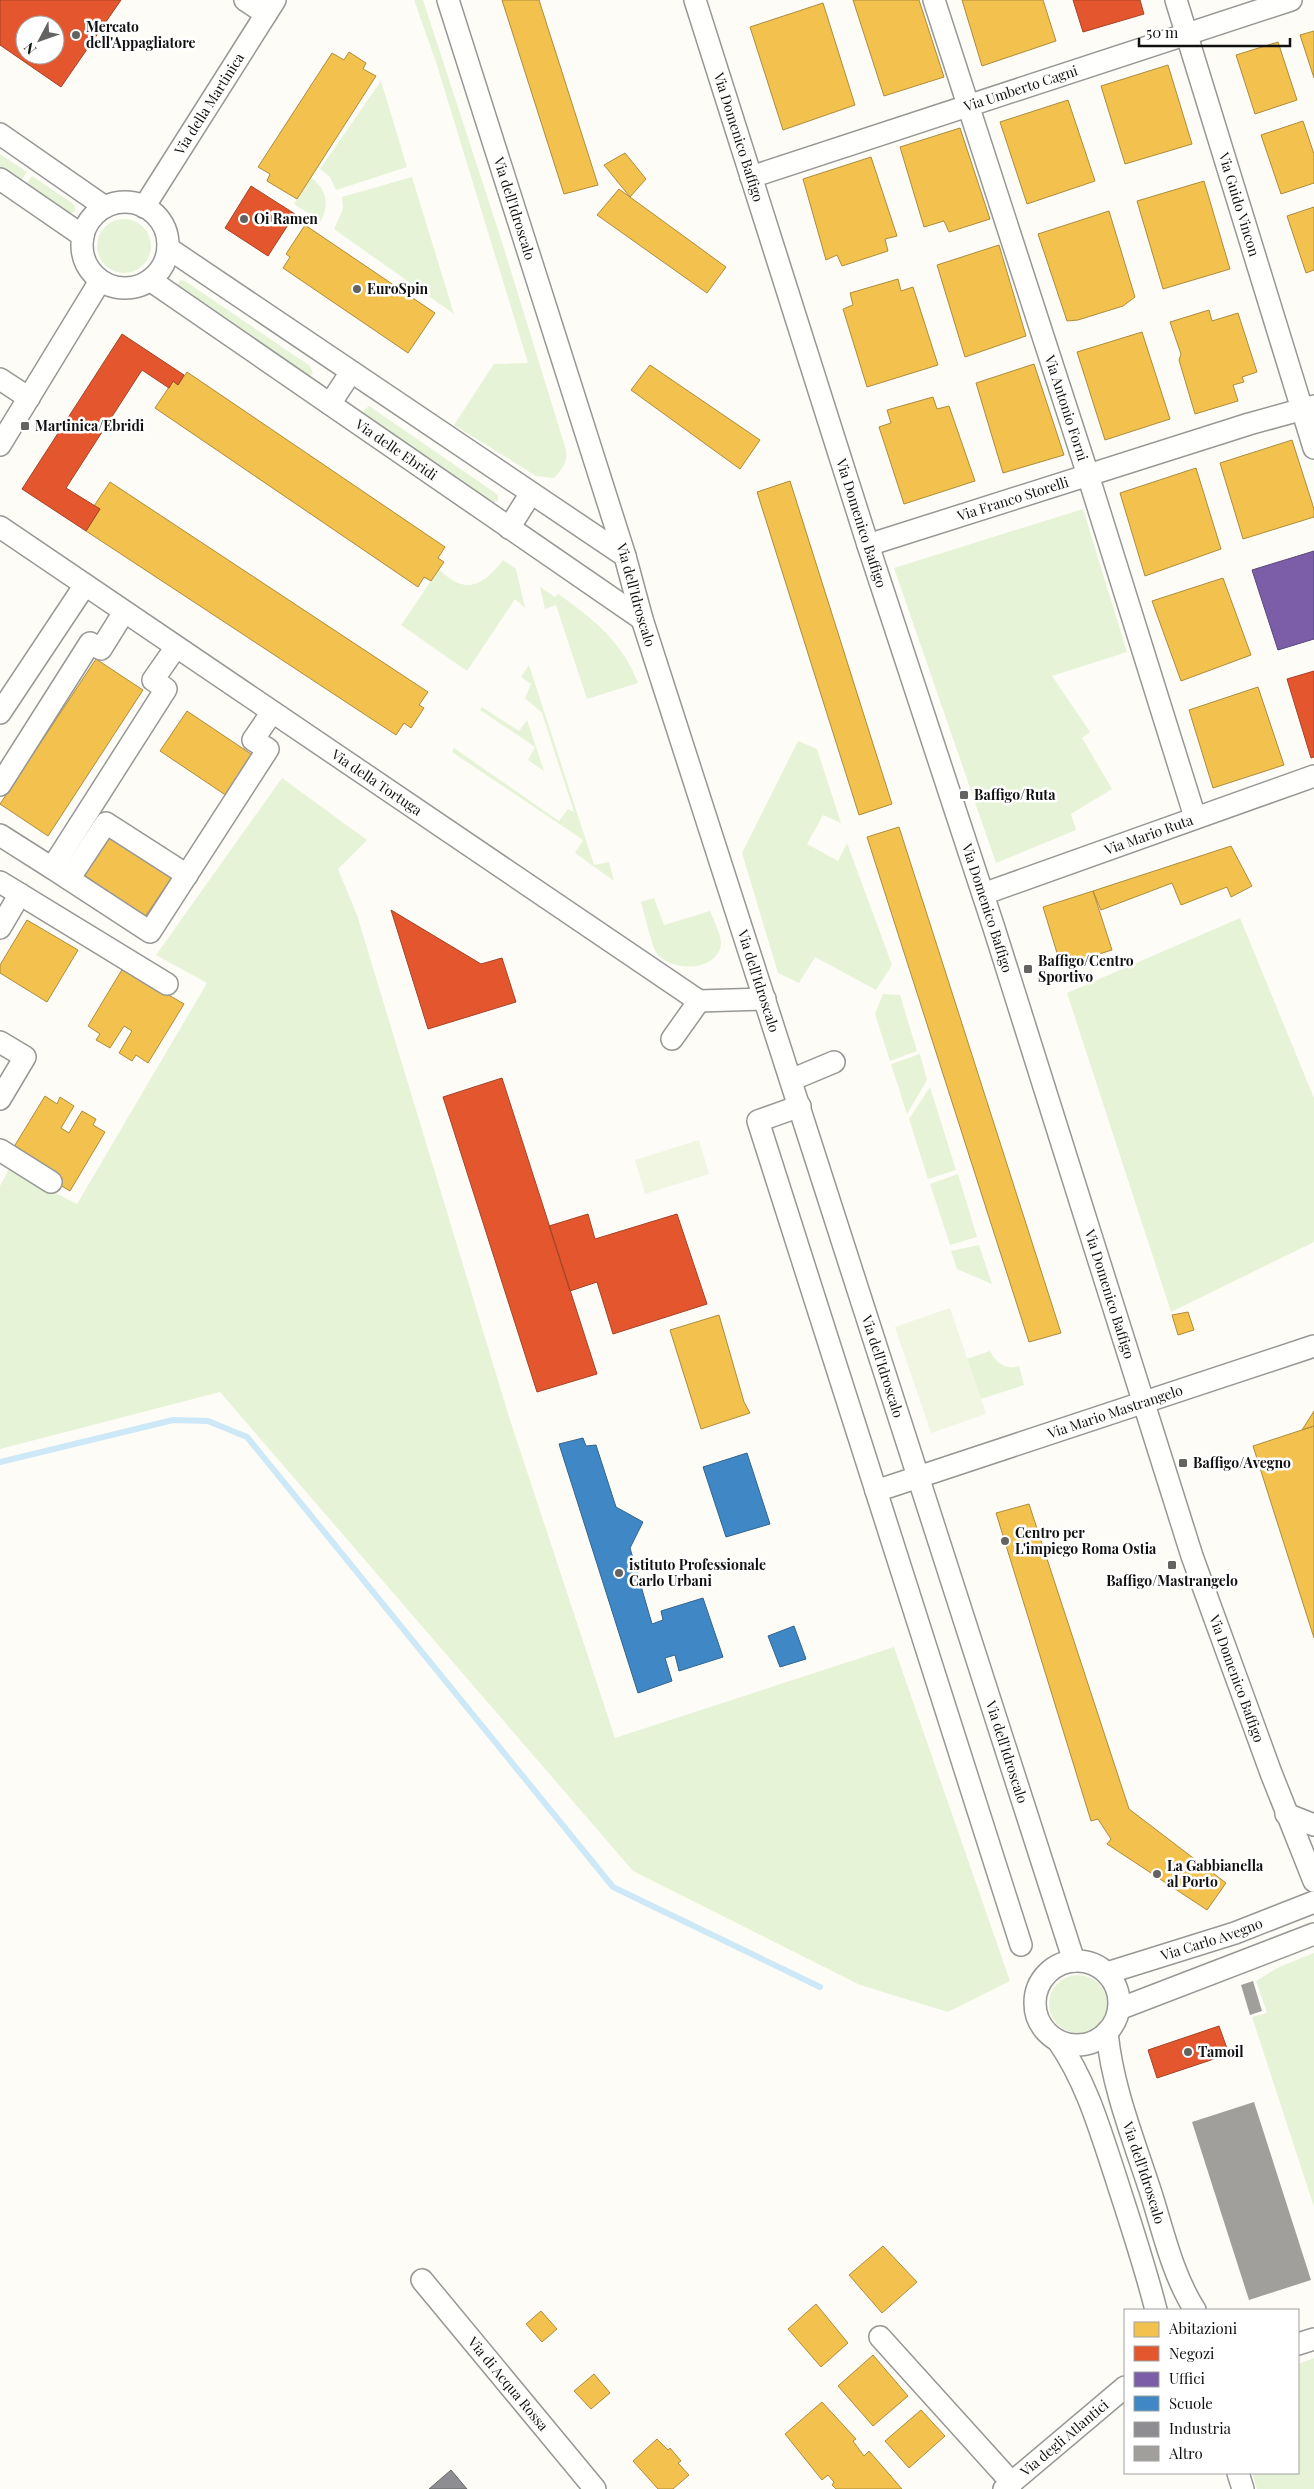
<svg xmlns="http://www.w3.org/2000/svg" width="1314" height="2489" viewBox="0 0 1314 2489" font-family="'Playfair Display',serif">
	<style>
		.green { fill: #e7f3d7 }
		.pitch { fill: #f0f6e1 }
		.homes { fill: #f2c14e; stroke: #ae8c3c }
		.shops { fill: #e4572e; stroke: #a54225; fill-rule: evenodd }
		.offices { fill: #7b5ea7; stroke: #5b477a }
		.schools { fill: #3f88c5; stroke: #31648f }
		.industry { fill: #8d8d92; stroke: #68686b }
		.lines { fill: none; stroke-linecap: round; stroke-linejoin: round }
		.stream { stroke: #cde8f7; stroke-width: 6 }
		.building { fill: #a19f9c }
		.minor-casing { stroke: #979795; stroke-width: 24 }
		.minor { stroke: #fffffe; stroke-width: 21 }
		.poi-dot { fill: #646362; stroke: #fff; stroke-width: 2 }
		.labels { text-anchor: middle; stroke-width: 5; stroke-linejoin: round; paint-order: stroke }
		.poi-label { font-size: 14px; font-weight: bold; fill: #111; stroke: #fff; text-anchor: start }
		.street-label { font-size: 14px; fill: #111; stroke: #fff }
	</style>
	<rect width="100%" height="100%" fill="#fdfcf7"/>
	<path class="green" d="M414 0H423L502 242 566 450C568 462 562 470 554 478L536 476 454 425 494 364 528 363 436 62Z
		M381 81 407 167 336 190 330 177 320 169Z
		M0 154 27 172 21 181 0 167Z
		M32 176 72 203 75 207V212L69 213 26 184Z
		M311 177C326 190 330 202 321 221L294 204Z
		M412 177 454 314 334 229 343 209 342 197Z
		M97 246a27 27 0 1 1 54 0a27 27 0 1 1-54 0Z
		M180 280 185 281 310 366 313 374 308 377 177 286Z
		M369 406 494 492 498 495V501L491 503 364 415V410Z
		M1083 509 1127 652 1052 676 1090 732 1082 738 1112 789 1071 814 1076 830 996 863 894 568Z
		M503 560 516 569 525 608 515 599 467 671 401 625 439 569C465 596 483 586 503 560Z
		M540 587 555 597 558 594C593 618 623 643 638 683L587 699 556 605 545 609Z
		M529 665 594 865 609 862 614 881 575 853 583 840 452 752 454 748 559 821 568 809 574 812 542 713 525 698 531 684 521 677Z
		M482 707 519 731 527 720 544 771 528 760 535 747 480 710Z
		M798 741 817 749 841 823 823 815 807 844 838 861 847 843 892 965 876 990 815 957 799 983 778 973 742 853Z
		M282 778 367 840 338 869 357 915 510 1420 615 1738 894 1647 1010 1981 948 2012 860 1985 633 1871 220 1392 0 1449V1186L9 1169 77 1204 207 983 156 955Z
		M654 898 664 925 710 911C714 921 721 934 721 944 718 972 672 972 657 954 652 947 644 912 641 902Z
		M1240 918 1314 1098V1242L1171 1312 1067 993Z
		M883 994 900 995 917 1051 890 1061 875 1014Z
		M920 1054 927 1080 907 1114 891 1064Z
		M930 1087 956 1170 928 1179 909 1119Z
		M958 1174 977 1237 950 1245 930 1184Z
		M979 1245 992 1284 957 1269 951 1251Z
		M990 1351C996 1363 1005 1370 1019 1366L1024 1385 981 1399 967 1359Z
		M1314 1953V2207L1252 2017 1267 2013 1256 1981 1279 1967Z
		M1049 2004a29 29 0 1 1 58 0a29 29 0 1 1-58 0Z
		M1314 2358V2489H1257L1252 2473H1298V2364Z"/>
	<path class="pitch" d="M699 1140 709 1174 645 1194 635 1160Z
		M950 1308 986 1414 931 1433 895 1327Z"/>
	<path class="homes" d="M502 0H539L598 185 564 194Z
		M853 0H919L944 77 884 96Z
		M962 0H1043L1056 41 982 66Z
		M823 3 855 105 783 130 750 27Z
		M1314 31V78L1300 35Z
		M1278 42 1297 100 1255 114 1236 55Z
		M349 52 366 63 363 69 376 76 297 199 267 181 270 174 258 167 332 53 344 60Z
		M1168 65 1192 144 1125 164 1101 86Z
		M1068 100 1095 181 1027 204 1000 122Z
		M1303 121 1314 154V183L1281 194 1261 135Z
		M960 128 990 219 949 232 944 221 924 227 900 147Z
		M625 153 646 179 630 197 604 165Z
		M871 157 897 236 885 239 888 251 842 266 837 255 826 260 803 179Z
		M1204 181 1230 269 1163 289 1137 201Z
		M619 189 726 267 707 293 597 215Z
		M1314 207V270L1306 273 1287 216Z
		M1109 211 1135 297 1123 306 1078 320 1067 321 1038 234Z
		M305 225 435 313 408 353 283 268 290 257 286 254Z
		M999 245 1026 336 965 357 937 265Z
		M898 279 901 291 913 287 938 365 867 387 843 309 853 305 850 293Z
		M1209 310 1212 321 1238 313 1257 372 1242 377 1244 382 1233 385 1238 401 1195 414 1179 360 1181 354 1170 322Z
		M1142 332 1170 419 1105 440 1077 352Z
		M1034 364 1064 455 1003 473 976 383Z
		M650 365 760 440 740 469 631 390Z
		M187 372 445 547 438 558 444 562 431 581 424 577 418 587 155 408 173 381 178 385Z
		M933 397 937 409 949 406 975 481 904 504 879 427 891 423 887 410Z
		M1292 440 1314 509V517L1243 539 1220 463Z
		M1196 468 1221 549 1145 576 1120 493Z
		M790 481 892 804 859 815 757 492Z
		M110 482 428 692 419 705 424 708 411 728 404 723 396 735 86 531 100 509 94 506Z
		M1223 578 1251 655 1181 681 1152 601Z
		M96 659 143 690 48 836 0 804Z
		M1258 687 1284 765 1213 788 1189 710Z
		M187 711 254 756 227 796 160 751Z
		M899 827 1061 1333 1029 1342 867 837Z
		M111 835 172 877 145 917 84 875Z
		M1231 846 1252 886 1231 897 1227 887 1181 905 1172 883 1101 910 1093 891Z
		M1093 891 1112 950 1061 966 1043 907Z
		M27 920 78 950 47 1002 0 973V965Z
		M123 968 184 1004 148 1063 136 1055 132 1061 119 1053 132 1031 124 1026 110 1048 96 1040 100 1034 88 1026Z
		M45 1096 57 1104 60 1097 74 1106 61 1128 69 1133 82 1111 96 1119 93 1125 105 1132 70 1191 9 1155Z
		M1188 1312 1194 1330 1178 1335 1172 1315Z
		M719 1315 744 1402 750 1413 701 1429 670 1330Z
		M1314 1411V1426L1302 1430Z
		M1314 1426V1638L1253 1446Z
		M1029 1504 1129 1809 1226 1883 1207 1910 1107 1844 1111 1839 1098 1819 1091 1821 996 1513Z
		M883 2246 917 2282 882 2313 849 2275Z
		M816 2304 848 2343 821 2367 788 2329Z
		M541 2311 557 2329 542 2342 526 2324Z
		M873 2355 908 2396 873 2426 838 2386Z
		M594 2374 610 2393 591 2409 574 2391Z
		M822 2402 856 2439 853 2441 864 2456 869 2451 902 2489H836L832 2485 834 2482 828 2475 822 2480 785 2434Z
		M921 2410 945 2436 909 2468 885 2441Z
		M657 2439 668 2450 670 2448 681 2461 678 2463 689 2475 673 2489H658L633 2461Z"/>
	<path class="shops" d="M0 0H121L61 87 0 45ZM25 25H55V55H25Z
		M1073 0H1140L1144 14 1083 32Z
		M251 186 295 214 268 256 225 228Z
		M122 334 184 375 178 385 173 381 169 388 142 370 66 488 100 509 86 531 22 489Z
		M1314 671V757L1311 758 1287 679Z
		M391 910 481 964 502 958 516 1002 428 1029Z
		M502 1078 597 1374 537 1392 443 1097Z
		M588 1214 595 1239 677 1214 707 1304 613 1334 597 1282 570 1291 549 1226Z
		M1219 2026 1229 2054 1157 2078 1148 2050Z"/>
	<path class="offices" d="M1314 551V639L1278 650 1252 570Z"/>
	<path class="schools" d="M583 1438 586 1446 596 1445 616 1507 643 1522 630 1548 652 1624 663 1620 661 1611 703 1598 723 1657 679 1671 675 1655 665 1658 672 1681 638 1693 559 1444Z
		M747 1453 770 1524 726 1537 703 1467Z
		M794 1626 806 1659 780 1667 768 1636Z"/>
	<path class="industry" d="M451 2470 467 2489H429Z"/>
	<g class="lines">
		<path class="stream" d="M0 1462 173 1420 208 1421 247 1437 613 1887 820 1987"/>
	</g>
	<path class="building" d="M1253 1981 1262 2011 1250 2015 1241 1985Z
		M1254 2102 1311 2280 1249 2300 1192 2122Z"/>
	<g class="lines">
		<defs>
			<g id="minor">
				<path d="M245 0 266 14"/>
				<path id="s1" d="M448 0 625 556 642 619 1074 1961"/>
				<path id="s2" d="M695 0 868 545 994 928 1192 1556 1271 1773 1314 1881"/>
				<path id="s3" d="M934 0 1088 475 1195 817"/>
				<path id="s4" d="M1176 0 1314 448"/>
				<path d="M0 134 105 207"/>
				<path id="s5" d="M751 177 1291 0"/>
				<path d="M0 179 83 236"/>
				<circle cx="125" cy="245" r="43"/>
				<path id="s6" d="M144 207 275 0"/>
				<path d="M168 248 625 556"/>
				<path id="s7" d="M150 280 642 619"/>
				<path d="M0 379 29 398"/>
				<path d="M330 404 351 372"/>
				<path d="M0 445 100 281"/>
				<path id="s8" d="M0 527 699 1001 765 999"/>
				<path d="M509 528 531 493"/>
				<path id="s9" d="M868 545 1249 424 1314 406"/>
				<path d="M0 713 85 585"/>
				<path d="M0 785 90 643 101 649 124 612"/>
				<path d="M0 835 52 868 166 689 153 680 176 647"/>
				<path d="M52 868 150 932 268 749 253 740 272 712"/>
				<path d="M69 879 106 823 187 875"/>
				<path d="M0 882 167 984"/>
				<path id="s10" d="M983 894 1314 776"/>
				<path d="M0 928 20 894"/>
				<path d="M672 1039 699 1001"/>
				<path d="M0 1042 25 1057 0 1099"/>
				<path d="M791 1080 834 1062"/>
				<path d="M800 1106 758 1121 1021 1945"/>
				<path d="M0 1150 51 1182"/>
				<path id="s11" d="M876 1491 1314 1346"/>
				<path d="M1286 1814 1314 1825"/>
				<circle cx="1077" cy="2003" r="42"/>
				<path id="s12" d="M1107 1973 1235 1933 1314 1902"/>
				<path d="M1119 2009 1314 1934"/>
				<path id="s13" d="M1107 2032C1112 2086 1133 2138 1150 2190 1163 2230 1172 2274 1195 2310"/>
				<path d="M1058 2041C1087 2083 1100 2130 1116 2178 1130 2222 1145 2266 1156 2310"/>
				<path id="s14" d="M422 2280 595 2489"/>
				<path d="M880 2337 1012 2483"/>
				<path d="M1298 2344 1314 2339"/>
				<path d="M1238 2473 1243 2489"/>
				<path id="s15" d="M1004 2489 1125 2387"/>
			</g>
		</defs>
		<use href="#minor" class="minor-casing"/>
		<use href="#minor" class="minor"/>
	</g>
	<g class="poi-dot">
		<circle cx="76" cy="35" r="5"/>
		<circle cx="244" cy="219" r="5"/>
		<circle cx="357" cy="289" r="5"/>
		<rect x="20" y="421" width="10" height="10" rx="2.5"/>
		<rect x="959" y="790" width="10" height="10" rx="2.5"/>
		<rect x="1023" y="964" width="10" height="10" rx="2.5"/>
		<rect x="1178" y="1458" width="10" height="10" rx="2.5"/>
		<circle cx="1005" cy="1541" r="5"/>
		<rect x="1167" y="1560" width="10" height="10" rx="2.5"/>
		<circle cx="619" cy="1573" r="5"/>
		<circle cx="1157" cy="1874" r="5"/>
		<circle cx="1188" cy="2052" r="5"/>
	</g>
	<g class="labels">
		<g class="poi-label">
			<text x="86" y="32">Mercato<tspan x="86" dy="16">dell'Appagliatore</tspan></text>
			<text x="254" y="224">Oi Ramen</text>
			<text x="367" y="294">EuroSpin</text>
			<text x="35" y="431">Martinica/Ebridi</text>
			<text x="974" y="800">Baffigo/Ruta</text>
			<text x="1038" y="966">Baffigo/Centro<tspan x="1038" dy="16">Sportivo</tspan></text>
			<text x="1193" y="1468">Baffigo/Avegno</text>
			<text x="1015" y="1538">Centro per<tspan x="1015" dy="16">L'impiego Roma Ostia</tspan></text>
			<text x="629" y="1570">istituto Professionale<tspan x="629" dy="16">Carlo Urbani</tspan></text>
			<text x="1172" y="1586" text-anchor="middle">Baffigo/Mastrangelo</text>
			<text x="1167" y="1871">La Gabbianella<tspan x="1167" dy="16">al Porto</tspan></text>
			<text x="1198" y="2057">Tamoil</text>
		</g>
		<g class="street-label">
			<text dy="5" stroke="none"><textPath href="#s5" startOffset="284">Via Umberto Cagni</textPath></text>
			<text dy="5" stroke="none"><textPath href="#s6" startOffset="122">Via della Martinica</textPath></text>
			<text dy="5" stroke="none"><textPath href="#s2" startOffset="144">Via Domenico Baffigo</textPath></text>
			<text dy="5" stroke="none"><textPath href="#s4" startOffset="214">Via Guido Vincon</textPath></text>
			<text dy="5" stroke="none"><textPath href="#s1" startOffset="219">Via dell'Idroscalo</textPath></text>
			<text dy="5" stroke="none"><textPath href="#s3" startOffset="429">Via Antonio Forni</textPath></text>
			<text dy="5" stroke="none"><textPath href="#s7" startOffset="299">Via delle Ebridi</textPath></text>
			<text dy="5" stroke="none"><textPath href="#s9" startOffset="152">Via Franco Storelli</textPath></text>
			<text dy="5" stroke="none"><textPath href="#s2" startOffset="549">Via Domenico Baffigo</textPath></text>
			<text dy="5" stroke="none"><textPath href="#s1" startOffset="624">Via dell'Idroscalo</textPath></text>
			<text dy="5" stroke="none"><textPath href="#s8" startOffset="455">Via della Tortuga</textPath></text>
			<text dy="5" stroke="none"><textPath href="#s10" startOffset="176">Via Mario Ruta</textPath></text>
			<text dy="5" stroke="none"><textPath href="#s2" startOffset="954">Via Domenico Baffigo</textPath></text>
			<text dy="5" stroke="none"><textPath href="#s1" startOffset="1029">Via dell'Idroscalo</textPath></text>
			<text dy="5" stroke="none"><textPath href="#s2" startOffset="1359">Via Domenico Baffigo</textPath></text>
			<text dy="5" stroke="none"><textPath href="#s1" startOffset="1434">Via dell'Idroscalo</textPath></text>
			<text dy="5" stroke="none"><textPath href="#s11" startOffset="252">Via Mario Mastrangelo</textPath></text>
			<text dy="5" stroke="none"><textPath href="#s2" startOffset="1764">Via Domenico Baffigo</textPath></text>
			<text dy="5" stroke="none"><textPath href="#s1" startOffset="1839">Via dell'Idroscalo</textPath></text>
			<text dy="5" stroke="none"><textPath href="#s12" startOffset="110">Via Carlo Avegno</textPath></text>
			<text dy="5" stroke="none"><textPath href="#s13" startOffset="146">Via dell'Idroscalo</textPath></text>
			<text dy="5" stroke="none"><textPath href="#s14" startOffset="135">Via di Acqua Rossa</textPath></text>
			<text dy="5" stroke="none"><textPath href="#s15" startOffset="79">Via degli Atlantici</textPath></text>
		</g>
	</g>
	<rect x="1124" y="2309" width="175" height="165" fill="#ffffff" stroke="#a0a0a0"/>
	<rect x="1134" y="2322" width="25" height="15" fill="#f2c14e" stroke="#a0a0a0"/>
	<text x="1169" y="2334" font-size="15" fill="#111111">Abitazioni</text>
	<rect x="1134" y="2346" width="25" height="15" fill="#e4572e" stroke="#a0a0a0"/>
	<text x="1169" y="2359" font-size="15" fill="#111111">Negozi</text>
	<rect x="1134" y="2372" width="25" height="15" fill="#7b5ea7" stroke="#a0a0a0"/>
	<text x="1169" y="2384" font-size="15" fill="#111111">Uffici</text>
	<rect x="1134" y="2396" width="25" height="15" fill="#3f88c5" stroke="#a0a0a0"/>
	<text x="1169" y="2409" font-size="15" fill="#111111">Scuole</text>
	<rect x="1134" y="2422" width="25" height="15" fill="#8d8d92" stroke="#a0a0a0"/>
	<text x="1169" y="2434" font-size="15" fill="#111111">Industria</text>
	<rect x="1134" y="2446" width="25" height="15" fill="#a19f9c" stroke="#a0a0a0"/>
	<text x="1169" y="2459" font-size="15" fill="#111111">Altro</text>
	<g transform="translate(40 40) rotate(229)"><circle r="24" fill="#ffffff" stroke="#a0a0a0"/>
	<path d="M0-4L9 19L0 12L-9 19Z" fill="#646362"/>
	<text y="-8" font-size="14" font-weight="bold" text-anchor="middle" fill="#111111">N</text>
	</g>
	<path d="M1139 38v8h151v-8" fill="none" stroke="#111111" stroke-width="2.5"/>
	<text x="1146" y="38" font-size="15" fill="#111111" stroke="#ffffff" stroke-width="4" paint-order="stroke">50 m</text>
</svg>
